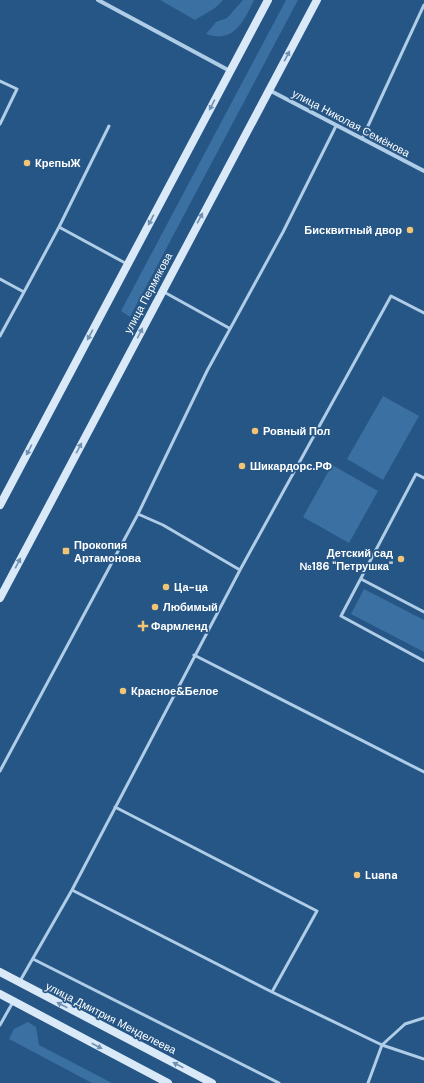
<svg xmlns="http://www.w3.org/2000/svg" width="424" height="1083" viewBox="0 0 424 1083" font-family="'DM Sans',sans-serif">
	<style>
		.green { fill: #3a70a2 }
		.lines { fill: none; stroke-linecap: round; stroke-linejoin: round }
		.lane { stroke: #b0cde8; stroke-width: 3 }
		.street { stroke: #b0cde8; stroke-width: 4 }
		.secondary { stroke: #dae9f7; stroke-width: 8 }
		.oneway { fill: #6e91b3 }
		.poi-dot { fill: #f1c575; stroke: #265685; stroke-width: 1.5 }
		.labels { text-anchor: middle; stroke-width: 3.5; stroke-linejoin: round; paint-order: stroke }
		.street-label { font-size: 11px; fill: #fff; stroke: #265685 }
		.poi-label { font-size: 11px; font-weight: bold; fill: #fff; stroke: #265685; text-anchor: start }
	</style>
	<rect width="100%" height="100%" fill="#265685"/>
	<path class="green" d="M160 0H223L215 8 195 20Z
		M243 0H254C244 21 234 44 206 34L216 22 227 18Z
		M286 0H298L130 317 121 311Z
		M383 396 419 416 383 480 347 459Z
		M332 465 378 491 349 543 303 517Z
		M364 589 424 620V652L351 614Z
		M28 1022 36 1027 39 1045 112 1083H92L9 1039 14 1029Z"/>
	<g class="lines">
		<path class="lane" d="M0 81 17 89 0 124
			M362 139 424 5
			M59 227 109 126
			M0 279 24 292 59 227 127 264
			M164 292 229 328
			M0 336 24 292
			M424 478 416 474 341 616 424 661
			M138 514 163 525 240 570
			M361 579 424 612
			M194 655 424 772
			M0 771 138 514 207 371 283 232 336 126
			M115 807 317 911 272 992
			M72 890 272 992 382 1045 424 1059
			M33 959 279 1083
			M20 981 72 890 240 570 391 296 424 313
			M0 1025 13 1002
			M368 1083 382 1045 405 1024 424 1018"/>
		<path class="street" d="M98 0 230 71
			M269 90 424 171"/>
		<path class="secondary" d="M0 505 268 0
			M0 598 317 0
			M0 972 212 1083
			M0 994 168 1083"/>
	</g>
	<defs><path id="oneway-solid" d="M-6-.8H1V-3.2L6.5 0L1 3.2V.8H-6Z"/></defs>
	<g class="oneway">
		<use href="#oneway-solid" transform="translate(287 56) rotate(-62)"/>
		<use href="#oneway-solid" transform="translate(212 105) rotate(118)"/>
		<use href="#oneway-solid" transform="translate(200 218) rotate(-62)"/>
		<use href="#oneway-solid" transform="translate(151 220) rotate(118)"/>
		<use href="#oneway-solid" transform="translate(140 333) rotate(-63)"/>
		<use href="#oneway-solid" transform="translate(90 335) rotate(118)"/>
		<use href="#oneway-solid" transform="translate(79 448) rotate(-62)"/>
		<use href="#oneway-solid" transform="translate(29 450) rotate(118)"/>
		<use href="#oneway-solid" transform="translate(18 563) rotate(-62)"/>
		<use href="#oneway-solid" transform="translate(62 1005) rotate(-153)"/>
		<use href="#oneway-solid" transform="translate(97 1046) rotate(28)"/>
		<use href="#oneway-solid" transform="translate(178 1065) rotate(-153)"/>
	</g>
	<g class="poi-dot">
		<circle cx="27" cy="163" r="4"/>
		<circle cx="410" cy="230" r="4"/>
		<circle cx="255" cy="431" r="4"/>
		<circle cx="242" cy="466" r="4"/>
		<rect x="62" y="547" width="8" height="8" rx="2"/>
		<circle cx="401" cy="559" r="4"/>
		<circle cx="166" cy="587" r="4"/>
		<circle cx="155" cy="607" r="4"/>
		<path d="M141 620h4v4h4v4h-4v4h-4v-4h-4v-4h4z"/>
		<circle cx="123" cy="691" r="4"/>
		<circle cx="357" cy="875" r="4"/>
	</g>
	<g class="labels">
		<g class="street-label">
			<text transform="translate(351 123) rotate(28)" y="4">улица Николая Семёнова</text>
			<text transform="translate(148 293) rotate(-62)" y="4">улица Пермякова</text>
			<text transform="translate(111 1018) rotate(27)" y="4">улица Дмитрия Менделеева</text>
		</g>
		<g class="poi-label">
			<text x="35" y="167">КрепыЖ</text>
			<text x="402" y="234" text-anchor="end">Бисквитный двор</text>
			<text x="263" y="435">Ровный Пол</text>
			<text x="250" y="470">Шикардорс.РФ</text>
			<text x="74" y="549">Прокопия<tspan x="74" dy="13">Артамонова</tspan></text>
			<text x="393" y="557" text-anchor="end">Детский сад<tspan x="393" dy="13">№186 "Петрушка"</tspan></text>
			<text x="174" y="591">Ца-ца</text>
			<text x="163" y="611">Любимый</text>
			<text x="151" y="630">Фармленд</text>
			<text x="131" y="695">Красное&amp;Белое</text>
			<text x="365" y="879">Luana</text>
		</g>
	</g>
</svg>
